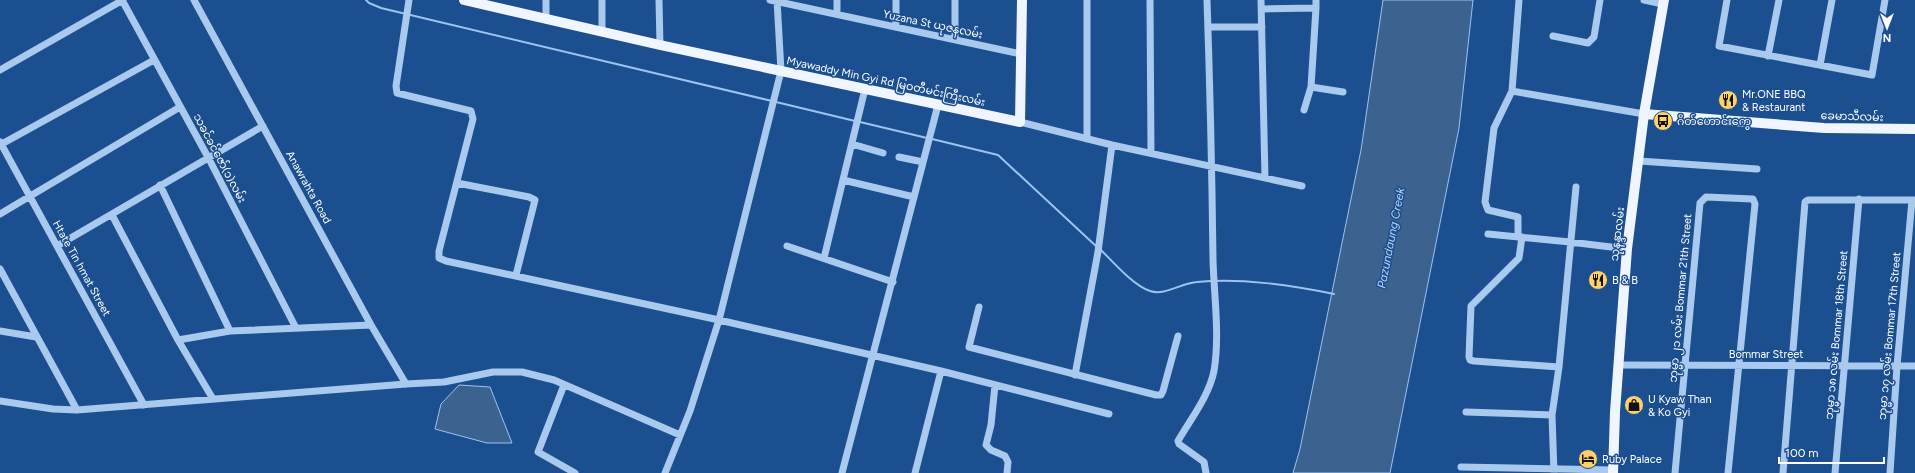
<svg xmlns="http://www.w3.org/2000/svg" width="1915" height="473" viewBox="0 0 1915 473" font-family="Figtree,'Noto Sans Myanmar',sans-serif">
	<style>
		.water { fill: #3c6290; stroke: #9cc4f0 }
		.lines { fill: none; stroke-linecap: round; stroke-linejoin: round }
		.stream { stroke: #9cc4f0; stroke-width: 2 }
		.minor { stroke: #a9c9ee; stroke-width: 7 }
		.major { stroke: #f0f6ff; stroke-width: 10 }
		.labels { text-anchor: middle; stroke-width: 3; stroke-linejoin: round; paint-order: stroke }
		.street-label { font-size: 11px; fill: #fff; stroke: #1b4f8f }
		.poi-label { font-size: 11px; fill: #fff; stroke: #1b4f8f; text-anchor: start }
		.water-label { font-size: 12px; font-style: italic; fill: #b5d3f5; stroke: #1b4f8f }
	</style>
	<rect width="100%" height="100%" fill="#1b4f8f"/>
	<path class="water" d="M1383 0H1473L1459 128 1390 473H1293L1300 449 1361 150Z
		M459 385 490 387 512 443H487L435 429 441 404Z"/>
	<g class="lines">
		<path class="stream" d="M366 0 369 3 381 8 772 101
			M776 102 855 121
			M860 122 927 138
			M932 139 998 155 1097 247
			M1101 250C1113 262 1134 286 1150 291 1165 296 1181 283 1197 282 1243 278 1289 285 1334 294"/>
		<path class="minor" d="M122 0 209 159 296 328
			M194 0 371 325 406 384
			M409 0 396 86 397 93 471 111 473 119 439 251V258L446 261 719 320 941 371
			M602 0V32
			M659 0 660 45
			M770 0 1021 54
			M837 0V14
			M955 0V39
			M1087 0V139
			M1150 0 1151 153
			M1261 0 1265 178
			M1644 0 1663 4
			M1727 0 1719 46 1872 75 1885 0
			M1262 9 1316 8V0
			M546 19V0
			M896 27V0
			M1208 27H1262
			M1553 36 1588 43 1594 37 1600 0
			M1768 56 1779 0
			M1820 65 1832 0
			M0 70 123 0
			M1311 87 1343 92
			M1512 91 1644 114
			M1304 110 1311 87 1316 8
			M1020 122 1112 145 1302 186
			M0 142 144 405
			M852 144 883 153
			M0 145 154 60
			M899 157 923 162
			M1639 161 1757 169
			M843 180 914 197
			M457 183 529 197 535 200 516 275
			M160 185 230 331
			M0 214 180 107
			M112 215 178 340 213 399
			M1488 234 1570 242 1627 249
			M1518 237V217L1488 210 1485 202 1494 128 1512 91 1519 0
			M1522 237 1519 258 1471 306 1469 357 1470 360 1474 361 1559 367
			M57 246 263 126
			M787 246 893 282
			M824 258 865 89
			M0 269 77 410
			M979 307 969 347 1156 395H1161L1163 391 1178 336
			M0 331 36 337
			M178 340 230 331 371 325
			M1618 365 1915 366
			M1075 375 1098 252 1112 145
			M564 385 538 452 575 473
			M995 385 991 425 986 445 991 450 1005 456 1008 462 1007 473
			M0 401 53 409 77 410 406 384 444 382 493 372H522L554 380 680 435
			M1466 412 1552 415
			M1461 467 1613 470
			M665 473 690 411 719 320 781 71 777 0
			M842 473 938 105
			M915 473 941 371 1109 414
			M1206 473 1204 462 1179 444 1178 441C1190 420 1209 396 1214 371 1220 335 1214 296 1213 260 1212 173 1210 87 1207 0
			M1554 473 1552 415 1559 367 1576 187
			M1675 473 1700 203 1706 197 1753 199 1755 204 1728 473
			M1783 473 1805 202 1808 200H1915
			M1835 473 1859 199
			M1890 473 1897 366 1912 200"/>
		<path class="major" d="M464 0 660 45 1020 122 1022 0
			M1644 114 1824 128 1915 129
			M1613 473 1615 412 1627 249 1644 114 1664 0"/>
	</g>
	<defs>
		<symbol id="restaurant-disc" viewBox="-11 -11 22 22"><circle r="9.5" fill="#ffd166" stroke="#1b4f8f"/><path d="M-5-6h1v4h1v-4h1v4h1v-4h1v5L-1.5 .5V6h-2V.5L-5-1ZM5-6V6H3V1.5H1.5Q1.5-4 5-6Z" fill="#111"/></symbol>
		<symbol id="bus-disc" viewBox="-11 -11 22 22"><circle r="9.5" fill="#ffd166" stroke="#1b4f8f"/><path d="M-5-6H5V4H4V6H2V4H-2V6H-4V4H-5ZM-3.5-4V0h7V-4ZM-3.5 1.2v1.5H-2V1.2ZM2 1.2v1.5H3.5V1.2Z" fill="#111"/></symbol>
		<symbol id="shop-disc" viewBox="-11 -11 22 22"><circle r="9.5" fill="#ffd166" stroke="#1b4f8f"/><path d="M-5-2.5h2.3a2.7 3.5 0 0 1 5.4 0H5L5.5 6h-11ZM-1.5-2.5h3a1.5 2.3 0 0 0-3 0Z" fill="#111"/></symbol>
		<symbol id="hotel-disc" viewBox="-11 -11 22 22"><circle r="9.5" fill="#ffd166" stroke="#1b4f8f"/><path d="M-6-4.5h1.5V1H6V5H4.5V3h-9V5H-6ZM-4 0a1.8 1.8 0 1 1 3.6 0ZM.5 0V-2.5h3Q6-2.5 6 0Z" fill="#111"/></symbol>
	</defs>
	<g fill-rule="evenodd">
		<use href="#restaurant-disc" x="1717" y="89" width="22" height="22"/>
		<use href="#bus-disc" x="1652" y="110" width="22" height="22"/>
		<use href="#restaurant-disc" x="1587" y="269" width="22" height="22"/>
		<use href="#shop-disc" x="1623" y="394" width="22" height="22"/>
		<use href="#hotel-disc" x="1577" y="448" width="22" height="22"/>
	</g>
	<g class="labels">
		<g class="street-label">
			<text transform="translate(933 24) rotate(12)" y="4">Yuzana St ယုဇနလမ်း</text>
			<text transform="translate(886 81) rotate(12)" y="4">Myawaddy Min Gyi Rd မြဝတီမင်းကြီးလမ်း</text>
			<text transform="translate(1852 116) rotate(2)" y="4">ခေမာသီလမ်း</text>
			<text transform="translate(220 158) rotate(62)" y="4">သခင်ခင်ဇော်(၁)လမ်း</text>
			<text transform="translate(309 187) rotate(61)" y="4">Anawrahta Road</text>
			<text transform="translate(1617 234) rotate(-83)" y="4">သုနန္ဒာလမ်း</text>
			<text transform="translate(82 268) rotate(61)" y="4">Htate Tin hmat Street</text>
			<text transform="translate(1680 298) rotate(-85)" y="4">ဘုမ္မာ ၂၁ လမ်း Bommar 21th Street</text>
			<text transform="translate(1836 335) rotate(-85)" y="4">ဘုမ္မာ ၁၈ လမ်း Bommar 18th Street</text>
			<text transform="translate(1889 336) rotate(-85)" y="4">ဘုမ္မာ ၁၇ လမ်း Bommar 17th Street</text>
			<text x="1766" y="358">Bommar Street</text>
		</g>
		<g class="poi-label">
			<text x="1742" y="98">Mr.ONE BBQ<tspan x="1742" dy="13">&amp; Restaurant</tspan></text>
			<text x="1677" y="125">ဂိတ်ဟောင်းကွေ</text>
			<text x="1612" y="284">B &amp; B</text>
			<text x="1648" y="403">U Kyaw Than<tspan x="1648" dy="13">&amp; Ko Gyi</tspan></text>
			<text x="1602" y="463">Ruby Palace</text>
		</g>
		<g class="water-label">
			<text transform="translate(1391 238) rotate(-79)" y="4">Pazundaung Creek</text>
		</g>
	</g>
	<g transform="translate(1887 28) rotate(180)" stroke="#1b4f8f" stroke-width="3" paint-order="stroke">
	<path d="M0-3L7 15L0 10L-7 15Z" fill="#ffffff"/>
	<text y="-6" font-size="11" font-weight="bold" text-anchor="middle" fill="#ffffff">N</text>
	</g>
	<path d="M1779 457v6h105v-6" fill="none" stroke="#ffffff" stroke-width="2"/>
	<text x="1785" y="457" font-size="12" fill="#ffffff" stroke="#1b4f8f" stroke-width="3" paint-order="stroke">100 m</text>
</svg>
